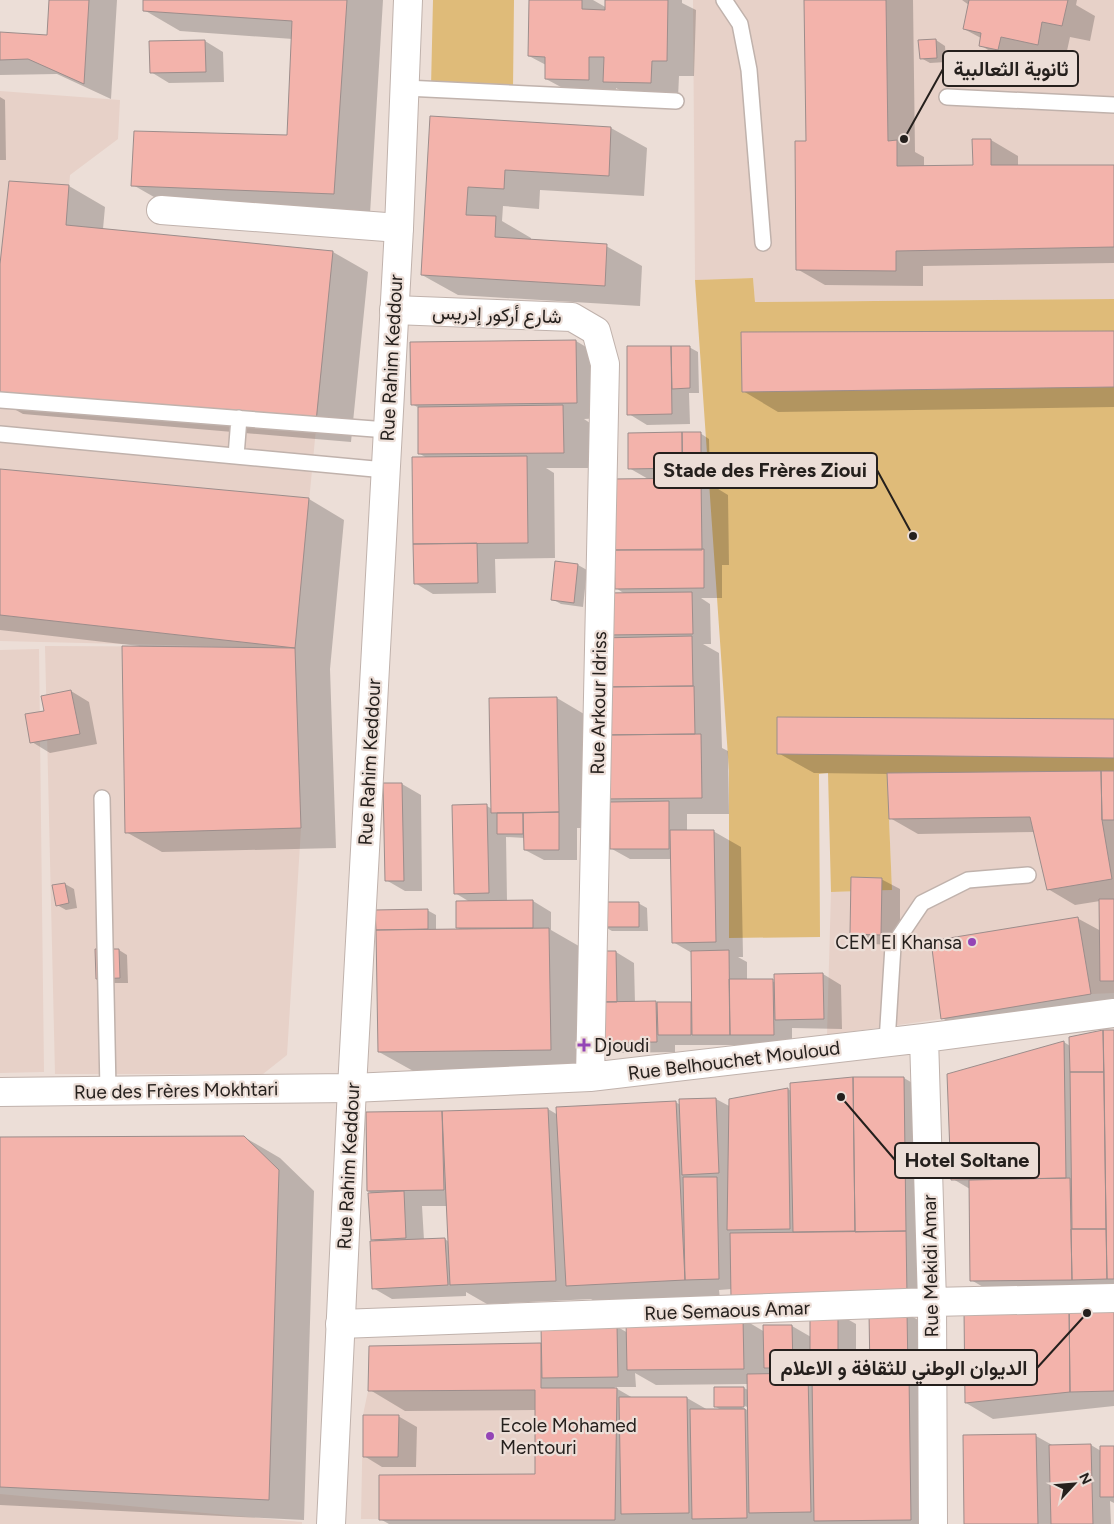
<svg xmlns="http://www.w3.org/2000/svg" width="1114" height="1524" viewBox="0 0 1114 1524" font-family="Figtree,Vazirmatn,sans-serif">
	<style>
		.built { fill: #e7d1c8 }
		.green { fill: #dfbb79 }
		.shadow { fill: #0003; fill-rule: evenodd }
		.building { fill: #f3b3ab; stroke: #9c8d8b }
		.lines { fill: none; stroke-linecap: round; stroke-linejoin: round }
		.lane-casing { stroke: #c0b2ac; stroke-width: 18 }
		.street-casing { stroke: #c0b2ac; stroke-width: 30 }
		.secondary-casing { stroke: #c0b2ac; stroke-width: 30 }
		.lane { stroke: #fff; stroke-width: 15 }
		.street { stroke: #fff; stroke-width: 28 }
		.secondary { stroke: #fff; stroke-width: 28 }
		.poi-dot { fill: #9445b6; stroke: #ecded7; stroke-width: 2 }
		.labels { text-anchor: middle; stroke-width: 4.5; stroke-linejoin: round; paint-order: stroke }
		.street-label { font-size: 19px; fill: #25201d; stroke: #ecded7 }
		.poi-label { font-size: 19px; fill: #25201d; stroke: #ecded7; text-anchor: start }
		.leader { fill: none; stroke: #25201d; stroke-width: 2 }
		.callout-dot { fill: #25201d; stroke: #ecded7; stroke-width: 2 }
		.callout { fill: #ecded7; stroke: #25201d; stroke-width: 2 }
		.callout-label { font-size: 20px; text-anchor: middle; font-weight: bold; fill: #25201d }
	</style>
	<rect width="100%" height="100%" fill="#ecded7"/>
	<path class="built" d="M693 0H1114V299L755 302 753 278 695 280Z
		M0 91 120 100 118 139 70 175 66 225 333 251 295 648 301 828 287 1055 263 1074H55L45 646 250 647 0 641Z
		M39 649 44 1072 0 1073V650Z
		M1114 771V993L1091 994 941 1019 827 1035 831 892 892 890 887 773Z
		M541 1343V1388H617L615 1520 361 1519 363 1415 368 1391Z
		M0 1494 302 1522V1524H0Z"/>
	<path class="green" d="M433 0H514L513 88 431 87Z
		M753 278 755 302 1114 299V772L889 819 892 890 831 892 828 773 819 774 820 937 729 938V771L695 280Z"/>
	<path class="shadow" d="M50 0H117L111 99 57 74 0 75V33L48 37Z
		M145 0H383L370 214 168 205 133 185 288 137 293 39 180 31 144 10Z
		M530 0H593L607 8V0H682V3L696 10 694 76H679L678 98 632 97 616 88V95L574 94 546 79V65L529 56Z
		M806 0H913L915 152 924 157V167L974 166 991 140 1018 156V166H1114V263L923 266V286L825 285 797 269 807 143Z
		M962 0H1077L1076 5 1095 16 1090 41 1070 37 1065 60 1028 52 1026 65 1007 61 1010 74 988 79 979 74 976 61 998 56 980 45 981 38 964 29 969 5Z
		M936 40 945 46 946 62 930 63 921 58Z
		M205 41 223 52 224 82 169 83 151 72Z
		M0 97 5 100 6 160H0Z
		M431 117 611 128 647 148 644 196 540 190 539 209 503 206 502 221 531 238V241L606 246 642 266 640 306 458 295 422 275Z
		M10 182 69 186 105 207 103 229 333 252 368 272 351 442 23 414 0 401V276Z
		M1114 332V407L778 412 743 391Z
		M576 341 603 357 604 418 584 419 590 423 591 468H546L554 473 555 558 495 559 496 593 433 594 415 583 427 458 420 454 419 408 412 404Z
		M689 347 698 352 699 393H689L690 424 647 425 629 414 628 348Z
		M700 433 709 439 710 484 728 495 729 565H722V598H701L710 604 711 644H703L719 653 722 748 728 751 729 814H687V831H713L741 847 743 957H738L747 962V980L776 982 823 974 841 985 842 1029 792 1028V1045H675V1052L615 1053 596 1042 616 952 634 963 635 1003H693L692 953 673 942 672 859H630L612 849 611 803 604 799 602 639H616L608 634 625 594 616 588 650 480 629 468V434Z
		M0 470 309 499 344 520 330 669 336 848 162 852 126 832 139 646 0 630Z
		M556 563 578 565 587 570 583 607 561 604 552 599Z
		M71 691 89 702 97 744 50 753 32 742Z
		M557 698 584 714 586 828H577V860H544L525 850V838L506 837 507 901H533L551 912V930L584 949 586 1070 415 1072 379 1052 377 928 427 910 436 915V930H461L458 928 470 902 455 893 453 806H487L492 809Z
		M1114 721V899H1111L1114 901V1010L970 1034 942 1018 1077 918 1101 931 1100 901 1075 905 1048 889 1035 832 918 834 890 818 889 774 814 773 778 753Z
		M402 784 421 795 422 891H405L386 880 385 785Z
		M881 879 900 889V945L870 944 851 934Z
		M65 884 74 889 77 908 66 910 57 905Z
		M638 903 647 908 648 931H612L603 926Z
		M119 950 127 955 128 983H106Z
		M1114 1032V1289L999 1296 971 1280 970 1189 953 1179 1064 1042 1070 1046Z
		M904 1078 931 1094 934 1311 835 1312 856 1324V1377H879L871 1372 907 1314 926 1324 927 1382H919L944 1397 946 1524H389L380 1519 536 1475V1410L405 1411 370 1390 616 1326 628 1333 743 1319 765 1332 792 1326 811 1337V1312L732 1289 719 1290 720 1299 602 1306 591 1299 487 1304 466 1292V1296L392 1299 373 1288 377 1242 372 1239 373 1194 368 1191 367 1114 548 1109 558 1115 675 1102 681 1105 680 1100 716 1099 731 1107V1100L788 1089 791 1091ZM422 1206H448L449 1242 445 1239 424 1240ZM771 1370 779 1375H771ZM811 1371 822 1378 811 1376ZM635 1373 656 1385 748 1384V1390L744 1388 716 1407 721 1410H708L687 1398H633L614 1387H636ZM739 1403 749 1408V1411L738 1405Z
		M244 1137 280 1158 314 1191 304 1520 0 1505V1138Z
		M1114 1303V1406L993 1419 966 1403Z
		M398 1416 417 1427 416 1467H382L364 1456Z
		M1036 1436 1054 1446 1091 1445 1101 1451 1114 1447V1503L1110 1501 1111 1524H965Z"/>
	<path class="building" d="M49 0H89L84 84 28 59 0 60V32L47 35Z
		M143 0H347L334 194 131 186 134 131 287 135 292 21 143 11Z
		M529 0H582V9L605 10V0H668L667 61H652L651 83 603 82 604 57H589V80L545 79V57L528 56Z
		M804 0H886L888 141 897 140V166L973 165 972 139H991V165H1114V247L896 251V271L796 270 795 141H806Z
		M969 0H1068L1062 26 1042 22 1038 45 1001 37 998 50 979 46 981 33 963 29Z
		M936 39 937 58 920 59 918 40Z
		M205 40 206 72 150 73 149 41Z
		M430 116 611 127 609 176 505 170 504 189 468 187 466 215 496 216 495 237 607 244 605 286 421 275Z
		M9 181 69 185 66 225 333 251 316 422 0 395V264Z
		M1114 331V387L742 392 741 332Z
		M576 340 577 403 411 405 410 342Z
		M627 346H671L672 414 627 415Z
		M671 346H690V388L672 389Z
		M563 405 564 453 418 454V407Z
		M682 432H701V478H683Z
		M682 432V468L628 469V433Z
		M527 456 528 543 413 544 412 457Z
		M0 469 309 498 295 648 0 615Z
		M701 478 702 550H614L613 479Z
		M477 543 478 583 414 584 413 544Z
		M704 549V588L615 589 614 550Z
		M555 561 578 564 574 603 551 600Z
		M692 592 693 634 607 635 606 593Z
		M692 636 693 686 601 687 600 638Z
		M122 646 295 648 301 828 125 833Z
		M694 686 695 734 602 735 601 687Z
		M71 690 80 734 30 743 25 714 44 711 41 696Z
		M557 697 559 812 491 813 489 698Z
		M777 717 1114 719V758L777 754Z
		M701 734 702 798 603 799 602 735Z
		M1101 771 1102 820 1112 879 1047 890 1030 817 889 819 887 773Z
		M1101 771H1114V820H1102Z
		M383 783H402L404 881H385Z
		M669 801V849H610V802Z
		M487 804 489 893 454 894 452 805Z
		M559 812V850H524L523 813Z
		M497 813H523V834H497Z
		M670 830H714L716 942 672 943Z
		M851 877 882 878 881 935 850 934Z
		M65 883 69 903 56 906 52 885Z
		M1099 899H1114V981H1100Z
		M533 900V928H456V901Z
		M602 902H639V927H602Z
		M428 909V929L376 930 375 910Z
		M1078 917 1091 994 941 1019 931 941Z
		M549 928 551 1050 378 1052 376 930Z
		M95 949H119L120 978 96 979Z
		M729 950 730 1035H692L691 951Z
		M594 951H616L617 1002H594Z
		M823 973 824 1019 775 1020 774 974Z
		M729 979H773L774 1035H730Z
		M656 1001 657 1042 595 1043 594 1002Z
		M657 1002H691V1035H658Z
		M1103 1030H1114V1279H1107Z
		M1103 1030 1104 1072H1070L1069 1037Z
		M1064 1041 1066 1178 951 1180 947 1074Z
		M1070 1072H1104L1106 1229H1072Z
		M853 1077H904L906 1231 855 1232Z
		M853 1077 855 1231 793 1232 790 1083Z
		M788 1088 790 1229 727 1230 729 1099Z
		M716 1098 719 1173 682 1175 679 1099Z
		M676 1101 685 1280 566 1286 556 1107Z
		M548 1108 556 1281 450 1285 442 1111Z
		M442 1111 444 1190 367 1191 366 1112Z
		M244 1136 279 1170 269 1500 0 1487V1137Z
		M683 1177H717L719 1279 685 1280Z
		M1070 1178 1072 1280 970 1281 969 1180Z
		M404 1191 406 1238 371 1240 368 1193Z
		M1071 1229H1106L1107 1279 1072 1280Z
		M906 1231 907 1296 731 1298 730 1233Z
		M445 1238 448 1285 372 1289 370 1241Z
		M1069 1302 1070 1392 965 1403 964 1310Z
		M1069 1302H1114V1391L1070 1392Z
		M810 1312H838V1372H810Z
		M907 1312 908 1372 870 1373 869 1313Z
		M743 1318 744 1369 627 1370 626 1320Z
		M617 1325 618 1377 542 1378 541 1326Z
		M763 1325H792L793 1368H764Z
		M541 1343V1388H617L615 1520H379V1475L535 1474V1390L368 1391 369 1346Z
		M808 1373 811 1512 749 1513 747 1374Z
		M909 1375 911 1520 814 1521 812 1376Z
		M714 1387H744V1407H714Z
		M619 1397H687L689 1513 621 1514Z
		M690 1409H745L747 1518 692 1519Z
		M363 1415H399L398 1457H363Z
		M1036 1434 1038 1524H964L963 1435Z
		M1091 1444 1093 1524H1051L1049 1445Z
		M1100 1446H1114V1497H1100Z"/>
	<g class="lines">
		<defs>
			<path id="lane" d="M724 0 740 24 749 70 763 243
				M405 88 676 101
				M947 97 1114 105
				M0 400 387 430
				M0 434 385 470
				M236 456 239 418
				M102 798 108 1090
				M887 1042 893 946 922 903 968 880 1028 875"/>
			<path id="street" d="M161 210 399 228
				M394 310 572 317 596 331 605 364 590 1077
				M924 1038 932 1302 933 1524
				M0 1092 352 1088 590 1077 924 1038 1114 1013
				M340 1324 932 1302 1114 1298"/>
			<path id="secondary" d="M331 1524 352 1088 399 228 408 0"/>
		</defs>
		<use href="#lane" class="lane-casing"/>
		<use href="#street" class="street-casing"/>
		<use href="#secondary" class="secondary-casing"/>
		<use href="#lane" class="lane"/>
		<use href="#street" class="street"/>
		<use href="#secondary" class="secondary"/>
	</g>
	<g class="poi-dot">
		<circle cx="972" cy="942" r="5"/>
		<path d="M581.5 1037.5h5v5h5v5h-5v5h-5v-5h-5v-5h5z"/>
		<circle cx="490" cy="1436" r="5"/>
	</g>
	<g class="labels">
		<g class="street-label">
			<text transform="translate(497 314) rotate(2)" y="7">شارع أركور إدريس</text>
			<text transform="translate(391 358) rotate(-87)" y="7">Rue Rahim Keddour</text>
			<text transform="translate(598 703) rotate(-89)" y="7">Rue Arkour Idriss</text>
			<text transform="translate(369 762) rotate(-87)" y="7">Rue Rahim Keddour</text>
			<text transform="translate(734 1060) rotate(-7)" y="7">Rue Belhouchet Mouloud</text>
			<text transform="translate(176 1090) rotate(-1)" y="7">Rue des Frères Mokhtari</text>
			<text transform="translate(348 1166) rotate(-87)" y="7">Rue Rahim Keddour</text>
			<text transform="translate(930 1266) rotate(-91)" y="7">Rue Mekidi Amar</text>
			<text transform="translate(727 1310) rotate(-2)" y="7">Rue Semaous Amar</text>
		</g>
		<g class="poi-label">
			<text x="962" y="949" text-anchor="end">CEM El Khansa</text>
			<text x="594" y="1052">Djoudi</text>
			<text x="500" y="1432">Ecole Mohamed<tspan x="500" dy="22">Mentouri</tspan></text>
		</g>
	</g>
	<path class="leader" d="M904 139L943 69M913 536L877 470M841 1097L895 1160M1087 1313L1037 1368"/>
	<g class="callout-dot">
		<circle cx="904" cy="139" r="5"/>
		<circle cx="913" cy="536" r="5"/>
		<circle cx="841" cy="1097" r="5"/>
		<circle cx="1087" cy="1313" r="5"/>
	</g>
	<g class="callout">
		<rect x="943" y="51" width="135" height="35" rx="5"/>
		<rect x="654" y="453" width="223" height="35" rx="5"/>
		<rect x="895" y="1143" width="144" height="35" rx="5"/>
		<rect x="770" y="1350" width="267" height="35" rx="5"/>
	</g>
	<g class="callout-label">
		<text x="1011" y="76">ثانوية الثعالبية</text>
		<text x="765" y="477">Stade des Frères Zioui</text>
		<text x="967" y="1167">Hotel Soltane</text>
		<text x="904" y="1375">الديوان الوطني للثقافة و الاعلام</text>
	</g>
	<g transform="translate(1074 1484) rotate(64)" stroke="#ecded7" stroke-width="4" paint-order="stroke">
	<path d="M0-4L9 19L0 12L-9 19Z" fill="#25201d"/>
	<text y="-8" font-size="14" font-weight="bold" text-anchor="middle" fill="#25201d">N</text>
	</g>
</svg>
